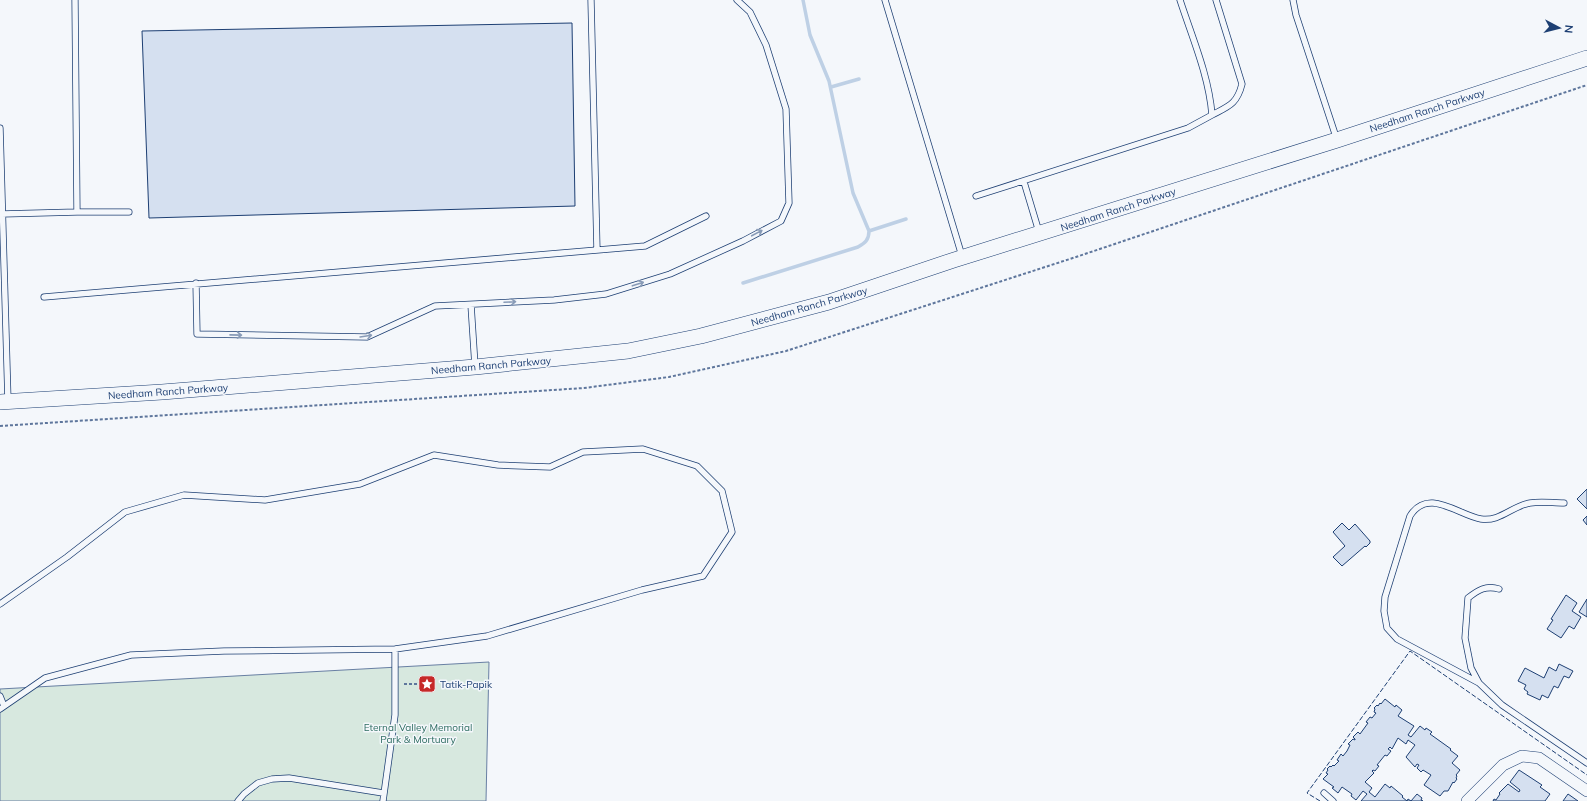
<svg xmlns="http://www.w3.org/2000/svg" width="1587" height="801" viewBox="0 0 1587 801" font-family="Mulish,sans-serif">
	<style>
		.green { fill: #d7e8df; stroke: #687fa3 }
		.lines { fill: none; stroke-linecap: round; stroke-linejoin: round }
		.stream { stroke: #bed0e5; stroke-width: 3.5 }
		.building { fill: #d5e0f0; stroke: #1d3f73 }
		.lane-casing { stroke: #1d3f73; stroke-width: 7 }
		.street-casing { stroke: #1d3f73; stroke-width: 12 }
		.secondary-casing { stroke: #1d3f73; stroke-width: 16 }
		.path { stroke: #5e769c; stroke-width: 2; stroke-dasharray: 3 2; stroke-linecap: butt }
		.lane { stroke: #f4f7fb; stroke-width: 5.5 }
		.street { stroke: #f4f7fb; stroke-width: 11 }
		.secondary { stroke: #f4f7fb; stroke-width: 15 }
		.fence { stroke: #1d3f73; stroke-width: 1; stroke-dasharray: 5 2; stroke-linecap: butt }
		.oneway { stroke: #889bb7 }
		.labels { text-anchor: middle; stroke-width: 3; stroke-linejoin: round; paint-order: stroke }
		.street-label { font-size: 10px; fill: #1d3f73; stroke: #f4f7fb }
		.poi-label { font-size: 10px; fill: #1d3f73; stroke: #f4f7fb; text-anchor: start }
		.park-label { font-size: 10px; fill: #2c6c60; stroke: #f4f7fb }
	</style>
	<rect width="100%" height="100%" fill="#f4f7fb"/>
	<path class="green" d="M489 662 486 801H0V689Z"/>
	<g class="lines">
		<path class="stream" d="M831 87 859 79
			M869 231 906 219
			M743 283 858 247C865 243 869 240 869 231L853 193 829 81 810 35 803 0"/>
	</g>
	<path class="building" d="M572 23 575 206 149 218 142 31Z
		M1587 489V509L1577 499Z
		M1587 516V525L1583 520Z
		M1342 523 1349 530 1355 524 1370 541V543L1366 547 1365 546 1342 566 1333 557 1345 546 1333 532Z
		M1566 595 1577 603 1572 611 1581 617 1574 629 1569 626 1561 638 1547 629 1553 620 1551 619Z
		M1587 599V617L1579 612Z
		M1559 664 1573 671 1569 678 1564 676 1558 688 1554 686 1548 698 1542 695 1540 700 1527 694 1528 692 1524 689 1526 685 1518 681 1525 668 1544 678 1549 667 1556 671Z
		M1385 699 1395 707 1396 705 1402 710 1398 716 1414 726 1408 735 1411 737 1420 726 1425 730 1426 728 1432 732 1430 734 1451 749 1450 750 1458 756 1452 763 1460 770 1456 775 1457 776 1456 778 1457 779 1454 783 1453 782 1448 791H1444L1440 796 1424 785 1431 775 1423 770 1421 772 1417 768 1419 765 1417 764 1415 767 1406 757 1415 745 1408 740 1406 744 1398 738 1392 749 1390 747 1388 749 1391 751 1387 756 1385 755 1377 765 1379 766 1375 771 1373 770 1372 771 1374 773 1365 782 1372 788 1369 792 1375 797 1385 784 1390 788 1391 786 1403 796 1402 797 1407 801H1361L1367 794 1363 791 1356 800 1351 796 1352 794 1342 787 1338 793 1332 788 1334 787 1323 779 1328 774 1326 773 1328 770 1327 769 1330 766 1331 767 1333 765 1334 766 1339 761 1337 760 1341 754 1343 756 1347 751 1350 745 1348 744 1353 739 1355 740V739L1353 737 1358 732 1360 734 1368 723 1366 722 1370 717 1372 718 1376 713 1374 712 1375 709 1374 708 1377 705 1378 706 1380 703 1381 704Z
		M1519 770 1542 785 1540 787 1550 794 1545 801H1493L1494 799 1496 800 1500 794 1499 793 1508 784 1519 792 1520 790 1510 782Z
		M1417 794 1422 798 1421 800 1423 801H1407L1408 799 1411 801Z
		M1568 794 1578 801H1563Z"/>
	<g class="lines">
		<defs>
			<path id="lane" d="M75 0 77 212H129
				M591 0 597 250
				M885 0 962 256
				M1293 0 1296 15 1337 140
				M1212 115C1229 106 1237 104 1242 84L1216 0
				M0 128 8 401
				M1024 182 1039 232
				M976 196 1188 128 1212 115C1209 76 1192 37 1180 0
				M2 214 77 212
				M196 283 197 334 367 337 435 306 554 300 606 294 670 274 743 241 781 221 789 203 786 109 766 45 750 12 737 0
				M44 297 645 246 706 216
				M471 305 475 366
				M1499 589C1486 585 1478 590 1468 598L1465 638 1471 668 1479 683 1502 705 1587 763
				M0 604 67 557 125 512 184 495 265 500 360 484 434 455 498 465 550 467 583 452 643 449 697 466 722 491 732 532 703 576 642 590 487 636 395 649 224 651 131 655 45 678 0 709
				M1479 683 1397 639 1387 628 1384 611 1385 597 1410 516C1428 487 1458 515 1481 519 1500 522 1512 506 1530 503 1541 501 1553 503 1564 503
				M0 696 4 706
				M1324 793 1333 801
				M238 801 244 794 258 783 272 779 289 778 383 793
				M383 801 395 715V649"/>
			<path id="street" d="M1467 801 1503 765 1522 756 1539 758 1587 791"/>
			<path id="secondary" d="M0 402 162 392 475 367 628 351 701 336 829 302 954 260 1337 140 1587 58"/>
		</defs>
		<use href="#lane" class="lane-casing"/>
		<use href="#street" class="street-casing"/>
		<use href="#secondary" class="secondary-casing"/>
		<path class="path" d="M0 426 584 388 669 377 786 351 1076 257 1587 85
			M404 684H424"/>
		<use href="#lane" class="lane"/>
		<use href="#street" class="street"/>
		<use href="#secondary" class="secondary"/>
		<path class="fence" d="M1320 801 1307 793 1410 651 1587 775"/>
	</g>
	<defs><path id="oneway-shaft" d="M-6 0H5M1.5-3L5.5 0L1.5 3" fill="none" stroke-width="1.6" stroke-linecap="round" stroke-linejoin="round"/></defs>
	<g class="oneway">
		<use href="#oneway-shaft" transform="translate(757 233) rotate(-28)"/>
		<use href="#oneway-shaft" transform="translate(638 284) rotate(-18)"/>
		<use href="#oneway-shaft" transform="translate(510 302) rotate(-3)"/>
		<use href="#oneway-shaft" transform="translate(236 335) rotate(1)"/>
		<use href="#oneway-shaft" transform="translate(366 336) rotate(-9)"/>
	</g>
	<defs>
		<symbol id="sight-square" viewBox="-11 -11 22 22"><rect x="-9" y="-9" width="18" height="18" rx="4" fill="#c62828" stroke="#f4f7fb"/><path d="M0-6L1.8-2.2L6-1.7L2.9 1.2L3.7 5.4L0 3.3L-3.7 5.4L-2.9 1.2L-6-1.7L-1.8-2.2Z" fill="#fff"/></symbol>
	</defs>
	<g fill-rule="evenodd">
		<use href="#sight-square" x="417" y="674" width="20" height="20"/>
	</g>
	<g class="labels">
		<g class="street-label">
			<text transform="translate(1427 110) rotate(-18)" y="4">Needham Ranch Parkway</text>
			<text transform="translate(1118 209) rotate(-18)" y="4">Needham Ranch Parkway</text>
			<text transform="translate(809 306) rotate(-16)" y="4">Needham Ranch Parkway</text>
			<text transform="translate(491 365) rotate(-5)" y="4">Needham Ranch Parkway</text>
			<text transform="translate(168 391) rotate(-4)" y="4">Needham Ranch Parkway</text>
		</g>
		<g class="poi-label">
			<text x="440" y="688">Tatik-Papik</text>
		</g>
		<g class="park-label">
			<text x="418" y="731">Eternal Valley Memorial<tspan x="418" dy="12">Park &amp; Mortuary</tspan></text>
		</g>
	</g>
	<g transform="translate(1559 28) rotate(97)" stroke="#f4f7fb" stroke-width="3" paint-order="stroke">
	<path d="M0-3L7 15L0 10L-7 15Z" fill="#1d3f73"/>
	<text y="-6" font-size="11" font-weight="bold" text-anchor="middle" fill="#1d3f73">N</text>
	</g>
</svg>
